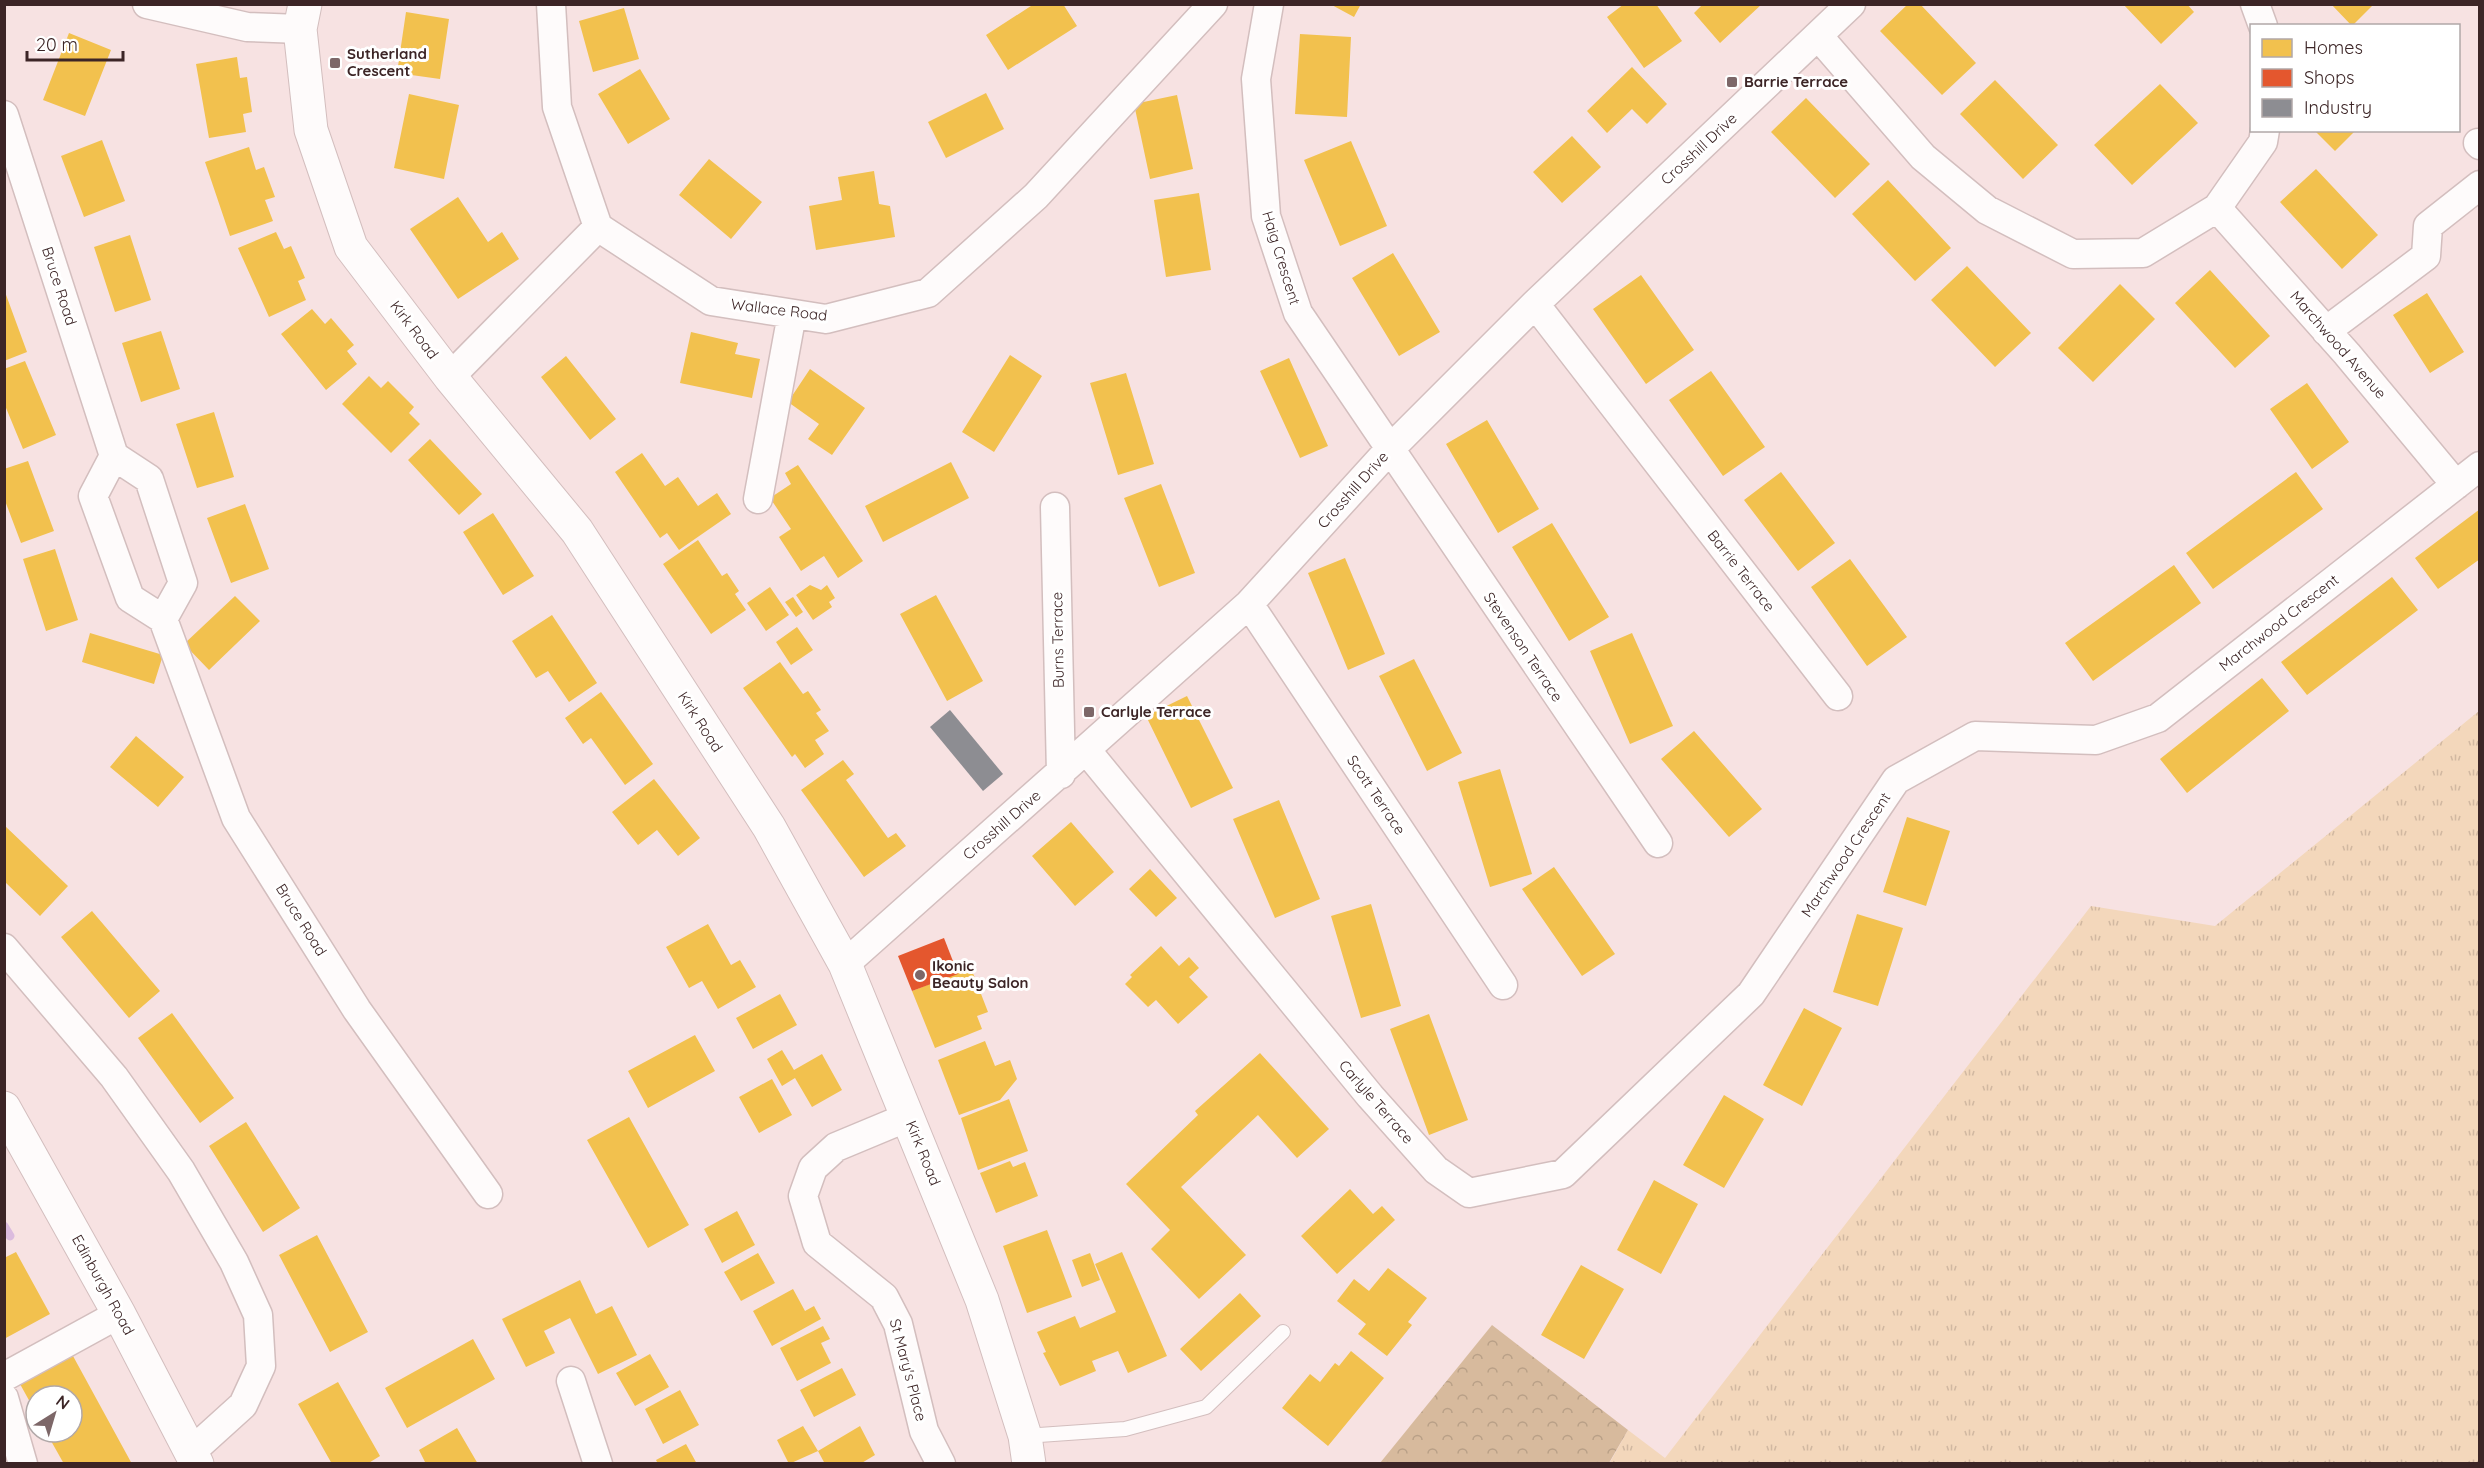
<svg xmlns="http://www.w3.org/2000/svg" width="2484" height="1468" viewBox="0 0 2484 1468" font-family="Quicksand,sans-serif">
	<style>
		.grass { fill: url(#grass-tufts) }
		.forest { fill: url(#forest-crowns) }
		.homes { fill: #f2c14e }
		.shops { fill: #e4572e }
		.industry { fill: #8d8d92 }
		.lines { fill: none; stroke-linecap: round; stroke-linejoin: round }
		.stream { stroke: #dbbbde; stroke-width: 9 }
		.service-casing { stroke: #d3bebe; stroke-width: 16 }
		.minor-casing { stroke: #d3bebe; stroke-width: 31 }
		.secondary-casing { stroke: #d3bebe; stroke-width: 35 }
		.primary-casing { stroke: #d3bebe; stroke-width: 35 }
		.service { stroke: #fefbfb; stroke-width: 14 }
		.minor { stroke: #fefbfb; stroke-width: 28 }
		.secondary { stroke: #fefbfb; stroke-width: 33 }
		.primary { stroke: #fefbfb; stroke-width: 33 }
		.poi-dot { fill: #7d6768; stroke: #fff; stroke-width: 2 }
		.labels { text-anchor: middle; stroke-width: 6; stroke-linejoin: round; paint-order: stroke }
		.poi-label { font-size: 15px; font-weight: bold; fill: #3c2526; stroke: #fff; text-anchor: start }
		.street-label { font-size: 15px; fill: #3c2526; stroke: #fff }
	</style>
	<defs>
		<pattern id="grass-tufts" width="24" height="20" patternUnits="userSpaceOnUse" patternTransform="scale(1.5)"><rect width="24" height="20" fill="#f3d7bb"/><path d="M3 7l-1-3M5 7V3M7 7l1-3M15 17l-1-3M17 17v-4M19 17l1-3" fill="none" stroke="#d1b8a1"/></pattern>
		<pattern id="forest-crowns" width="20" height="18" patternUnits="userSpaceOnUse" patternTransform="scale(1.5)"><rect width="20" height="18" fill="#d7ba9d"/><path d="M2 6a3 3 0 1 1 6 0M12 15a3 3 0 1 1 6 0" fill="none" stroke="#b9a087"/></pattern>
	</defs>
	<rect width="100%" height="100%" fill="#f7e2e2"/>
	<path class="grass" d="M2479 711V1463L1609 1464 1628 1430 1665 1458 2091 906 2215 926Z"/>
	<path class="forest" d="M1492 1325 1628 1430 1609 1463H1380Z"/>
	<path class="homes" d="M1034 4H1063L1077 26 1008 70 986 35Z
		M1330 4H1361L1354 17Z
		M1624 4H1656L1682 41 1644 68 1607 17Z
		M1703 4H1762L1720 43 1694 13Z
		M1908 4H1920L1976 63 1942 95 1880 31Z
		M2123 4H2187L2194 12 2161 44Z
		M2331 4H2374L2352 26Z
		M624 8 639 59 593 72 579 21Z
		M406 12 449 19 440 79 397 73Z
		M69 33 111 50 85 116 43 100Z
		M1300 34 1351 37 1347 117 1295 114Z
		M237 57 240 78 247 77 252 112 243 114 246 132 209 138 196 64Z
		M1632 67 1667 104 1647 124 1632 109 1607 133 1587 111Z
		M640 69 670 119 628 144 598 94Z
		M1995 80 2058 145 2023 179 1960 114Z
		M2160 84 2198 123 2132 185 2094 145Z
		M986 93 1004 129 946 158 928 122Z
		M409 94 459 105 444 179 394 168Z
		M1177 95 1193 169 1150 179 1134 104Z
		M1806 98 1870 164 1835 198 1771 132Z
		M2314 130H2356L2335 151Z
		M1572 136 1601 167 1562 203 1533 172Z
		M102 140 125 201 84 217 61 156Z
		M1351 141 1387 226 1340 246 1304 160Z
		M249 147 256 170 264 167 275 197 265 200 273 221 230 236 205 162Z
		M709 159 762 202 731 239 679 195Z
		M2316 169 2378 235 2342 269 2280 202Z
		M874 171 879 204 890 206 895 237 816 250 809 206 842 200 838 177Z
		M1888 180 1951 248 1915 281 1852 214Z
		M1199 193 1211 270 1166 277 1154 200Z
		M458 197 488 242 502 232 519 259 458 299 410 229Z
		M276 232 284 249 291 246 305 278 298 281 306 300 269 317 238 248Z
		M130 235 151 300 115 312 94 247Z
		M1393 253 1440 332 1399 356 1352 278Z
		M1967 266 2031 333 1995 367 1931 300Z
		M2210 270 2270 336 2235 368 2175 303Z
		M1641 275 1694 350 1646 384 1593 309Z
		M2120 284 2155 319 2093 382 2058 348Z
		M5 292 27 352 4 361V293Z
		M2427 293 2464 352 2430 373 2393 315Z
		M312 309 325 324 331 318 354 345 347 351 357 364 326 390 281 334Z
		M161 331 180 389 141 402 122 343Z
		M691 332 738 343 735 354 760 359 752 398 680 383Z
		M1010 355 1042 376 994 452 962 432Z
		M566 356 616 419 590 440 541 377Z
		M1289 358 1328 446 1300 458 1260 371Z
		M25 361 56 435 23 449 4 403V369Z
		M810 369 865 408 832 455 808 439 819 424 788 402Z
		M1711 371 1765 447 1723 476 1669 400Z
		M1126 373 1154 464 1118 475 1090 383Z
		M369 376 381 388 388 381 414 407 409 413 420 424 391 453 342 404Z
		M2307 383 2349 442 2312 469 2270 409Z
		M214 412 234 477 197 488 176 424Z
		M1487 420 1539 509 1498 533 1446 444Z
		M430 439 482 494 459 515 408 460Z
		M642 453 665 486 678 477 698 506 717 493 731 514 679 550 667 533 660 538 615 472Z
		M28 461 54 531 21 543 4 498V469Z
		M951 462 969 498 883 542 865 506Z
		M798 465 863 561 838 578 824 556 801 571 779 537 791 529 770 498 791 484 785 473Z
		M1781 472 1835 543 1798 571 1744 500Z
		M2296 472 2323 509 2213 589 2186 553Z
		M1161 484 1195 573 1159 587 1124 498Z
		M245 504 269 569 231 583 207 518Z
		M2480 509V559L2438 589 2415 558Z
		M493 513 534 576 503 595 463 532Z
		M1552 523 1609 617 1569 641 1512 547Z
		M698 540 722 576 727 573 739 591 735 594 746 610 711 634 663 564Z
		M55 549 78 620 46 631 23 559Z
		M1345 558 1385 654 1348 670 1308 573Z
		M1850 559 1907 637 1867 666 1811 587Z
		M2174 565 2201 603 2093 681 2065 643Z
		M2392 577 2418 610 2307 695 2281 662Z
		M810 585 821 590 827 585 835 598 829 602 832 607 813 620 796 595Z
		M770 587 789 615 766 631 747 603Z
		M936 595 983 681 947 701 900 614Z
		M235 596 260 621 209 670 184 644Z
		M793 597 803 612 796 617 785 602Z
		M552 615 597 683 569 702 548 671 536 678 512 641Z
		M797 627 813 650 791 665 776 642Z
		M90 633 163 655 154 684 82 662Z
		M1632 633 1673 726 1630 744 1590 651Z
		M1414 659 1462 753 1427 771 1379 676Z
		M780 662 803 694 808 691 821 710 816 713 829 731 815 740 824 754 805 768 795 754 792 757 743 688Z
		M2262 678 2289 711 2187 793 2160 759Z
		M601 692 653 764 625 785 591 738 583 744 565 718Z
		M1187 696 1233 788 1191 808 1146 716Z
		M1694 731 1762 809 1729 837 1661 759Z
		M136 736 184 777 158 807 110 767Z
		M843 760 854 774 846 780 888 838 896 833 906 846 864 877 801 790Z
		M1500 769 1532 874 1490 887 1458 782Z
		M654 779 700 838 678 856 657 830 638 845 612 812Z
		M1279 800 1320 899 1275 918 1233 819Z
		M1907 817 1950 831 1926 906 1883 892Z
		M1071 822 1114 872 1075 906 1032 856Z
		M4 825 68 886 40 916 4 881Z
		M1554 867 1615 954 1582 976 1522 889Z
		M1150 869 1177 898 1156 917 1129 889Z
		M1371 904 1401 1006 1361 1018 1331 916Z
		M92 911 160 991 129 1018 61 937Z
		M1857 914 1903 928 1878 1006 1833 992Z
		M708 924 731 965 740 960 756 987 718 1009 702 981 689 988 666 947Z
		M1161 946 1179 966 1189 957 1199 968 1189 977 1208 997 1178 1024 1156 1000 1148 1007 1125 984 1132 977 1130 975Z
		M971 968 988 1012 977 1016 982 1029 935 1048 912 991Z
		M780 994 797 1025 753 1049 736 1018Z
		M1804 1008 1842 1028 1802 1106 1763 1085Z
		M172 1013 234 1098 200 1123 138 1038Z
		M1429 1014 1468 1120 1429 1135 1390 1029Z
		M695 1035 715 1071 648 1108 628 1071Z
		M985 1041 995 1066 1010 1060 1017 1079 1000 1100 959 1115 938 1060Z
		M782 1050 794 1070 822 1054 842 1090 812 1107 795 1078 782 1086 767 1059Z
		M1260 1053 1329 1129 1297 1158 1258 1115 1181 1187 1246 1255 1199 1299 1151 1249 1170 1230 1126 1184 1198 1115 1195 1111Z
		M772 1079 792 1115 759 1133 739 1097Z
		M1724 1095 1764 1119 1724 1188 1683 1165Z
		M1009 1099 1028 1151 978 1170 961 1118Z
		M629 1117 689 1225 648 1248 587 1140Z
		M246 1122 300 1208 263 1232 209 1146Z
		M1010 1161 1013 1167 1025 1162 1038 1196 996 1213 980 1173Z
		M1654 1180 1698 1204 1661 1274 1617 1250Z
		M1350 1189 1373 1214 1382 1206 1395 1220 1337 1274 1301 1236Z
		M737 1211 755 1245 722 1263 704 1229Z
		M1047 1230 1072 1297 1027 1313 1003 1246Z
		M317 1235 368 1332 330 1352 279 1255Z
		M16 1252 50 1314 4 1339V1258Z
		M1122 1252 1167 1356 1128 1373 1118 1351 1092 1361 1096 1371 1060 1386 1043 1353 1046 1352 1037 1332 1075 1316 1080 1328 1116 1312 1095 1264Z
		M758 1253 775 1283 741 1301 724 1272Z
		M1090 1253 1100 1280 1082 1287 1072 1260Z
		M1581 1265 1624 1289 1584 1359 1541 1335Z
		M1388 1268 1427 1298 1408 1322 1412 1325 1387 1356 1358 1334 1366 1324 1337 1301 1354 1279 1369 1291Z
		M580 1280 596 1314 612 1306 637 1355 598 1374 570 1318 544 1331 555 1353 526 1367 502 1319Z
		M793 1289 805 1311 814 1306 821 1319 772 1346 753 1311Z
		M1240 1293 1261 1316 1201 1371 1180 1349Z
		M823 1326 830 1339 821 1343 831 1363 797 1381 780 1348Z
		M473 1339 495 1379 407 1428 385 1388Z
		M1351 1351 1384 1378 1328 1446 1282 1408 1310 1374 1320 1382 1335 1363 1339 1366Z
		M650 1354 669 1387 635 1406 616 1373Z
		M73 1356 132 1464H64L46 1432H72V1396H36V1413L20 1384Z
		M842 1368 856 1395 814 1417 800 1390Z
		M338 1382 380 1456 367 1464H332L298 1404Z
		M680 1390 699 1425 663 1444 645 1409Z
		M803 1426 818 1451 860 1426 875 1455 860 1464H825L818 1451 789 1464 777 1440Z
		M457 1428 478 1464H426L419 1450Z
		M686 1444 697 1464H658L656 1460Z"/>
	<path class="shops" d="M944 938 958 974 912 991 898 956Z"/>
	<path class="industry" d="M950 710 1003 774 983 791 930 727Z"/>
	<g class="lines">
		<path class="stream" d="M4 1226 10 1236"/>
		<defs>
			<path id="service" d="M1025 1436 1125 1429 1206 1407 1283 1332"/>
			<path id="minor" d="M147 4 247 27 300 29
				M551 4 557 107 598 227
				M1269 4 1256 79 1266 216 1298 313 1658 843
				M2255 4 2263 26
				M1819 37 1923 157 1987 210 2073 254 2143 253 2217 208 2263 142 2265 130
				M4 115 114 456 149 479 183 583 163 619 236 818 357 1010 488 1194
				M2478 143 2480 145
				M2217 208 2347 354 2456 485
				M1535 304 1838 696
				M2326 331 2426 256 2428 226 2480 185
				M450 377 598 227 711 301 826 319 928 293 1036 196 1213 4
				M114 456 93 496 130 598 163 619
				M758 499 792 314
				M1055 507 1061 774
				M1249 604 1503 985
				M1087 751 1370 1096 1436 1170 1469 1193 1563 1174 1751 994 1896 780 1975 736 2096 740 2158 718 2480 466
				M4 948 114 1077 181 1171 234 1262 258 1315 261 1366 243 1405 191 1452
				M845 964 1249 604 1389 450 1535 304 1851 4
				M908 1117 836 1147 813 1168 803 1196 817 1243 884 1297 898 1324 924 1431 941 1464
				M4 1377 119 1314
				M571 1381 598 1464
				M4 1398 23 1464"/>
			<path id="secondary" d="M305 4 300 29 311 130 351 247 450 377 577 531 769 827 845 964 982 1300 1025 1436 1029 1464"/>
			<path id="primary" d="M4 1108 119 1314 197 1464"/>
		</defs>
		<use href="#service" class="service-casing"/>
		<use href="#minor" class="minor-casing"/>
		<use href="#secondary" class="secondary-casing"/>
		<use href="#primary" class="primary-casing"/>
		<use href="#service" class="service"/>
		<use href="#minor" class="minor"/>
		<use href="#secondary" class="secondary"/>
		<use href="#primary" class="primary"/>
	</g>
	<g class="poi-dot">
		<rect x="329" y="57" width="12" height="12" rx="3"/>
		<rect x="1726" y="76" width="12" height="12" rx="3"/>
		<rect x="1083" y="706" width="12" height="12" rx="3"/>
		<circle cx="920" cy="975" r="6"/>
	</g>
	<g class="labels">
		<g class="poi-label">
			<text x="347" y="59">Sutherland<tspan x="347" dy="17">Crescent</tspan></text>
			<text x="1744" y="87">Barrie Terrace</text>
			<text x="1101" y="717">Carlyle Terrace</text>
			<text x="932" y="971">Ikonic<tspan x="932" dy="17">Beauty Salon</tspan></text>
		</g>
		<g class="street-label">
			<text transform="translate(1699 149) rotate(-43)" y="5">Crosshill Drive</text>
			<text transform="translate(1281 258) rotate(73)" y="5">Haig Crescent</text>
			<text transform="translate(59 286) rotate(72)" y="5">Bruce Road</text>
			<text transform="translate(779 310) rotate(7)" y="5">Wallace Road</text>
			<text transform="translate(414 330) rotate(53)" y="5">Kirk Road</text>
			<text transform="translate(2338 345) rotate(49)" y="5">Marchwood Avenue</text>
			<text transform="translate(1353 490) rotate(-48)" y="5">Crosshill Drive</text>
			<text transform="translate(1741 571) rotate(52)" y="5">Barrie Terrace</text>
			<text transform="translate(2279 623) rotate(-38)" y="5">Marchwood Crescent</text>
			<text transform="translate(1058 640) rotate(-91)" y="5">Burns Terrace</text>
			<text transform="translate(1523 647) rotate(56)" y="5">Stevenson Terrace</text>
			<text transform="translate(700 722) rotate(57)" y="5">Kirk Road</text>
			<text transform="translate(1376 795) rotate(56)" y="5">Scott Terrace</text>
			<text transform="translate(1002 825) rotate(-41)" y="5">Crosshill Drive</text>
			<text transform="translate(1846 855) rotate(-56)" y="5">Marchwood Crescent</text>
			<text transform="translate(301 920) rotate(58)" y="5">Bruce Road</text>
			<text transform="translate(1376 1102) rotate(49)" y="5">Carlyle Terrace</text>
			<text transform="translate(923 1153) rotate(68)" y="5">Kirk Road</text>
			<text transform="translate(103 1285) rotate(61)" y="5">Edinburgh Road</text>
			<text transform="translate(908 1370) rotate(75)" y="5">St Mary's Place</text>
		</g>
	</g>
	<rect width="2484" height="1468" fill="none" stroke="#3c2526" stroke-width="12"/>
	<rect x="2250" y="24" width="210" height="108" fill="#ffffff" stroke="#b1a8a8" stroke-width="1.5"/>
	<rect x="2262" y="39" width="30" height="18" fill="#f2c14e" stroke="#b1a8a8" stroke-width="1.5"/>
	<text x="2304" y="54" font-size="18" fill="#3c2526">Homes</text>
	<rect x="2262" y="69" width="30" height="18" fill="#e4572e" stroke="#b1a8a8" stroke-width="1.5"/>
	<text x="2304" y="84" font-size="18" fill="#3c2526">Shops</text>
	<rect x="2262" y="99" width="30" height="18" fill="#8d8d92" stroke="#b1a8a8" stroke-width="1.5"/>
	<text x="2304" y="114" font-size="18" fill="#3c2526">Industry</text>
	<g transform="translate(54 1414) rotate(37)"><circle r="28" fill="#ffffff" stroke="#b1a8a8" stroke-width="1.5"/>
	<path d="M0-4.5L10 22L0 15L-10 22Z" fill="#7d6768"/>
	<text y="-9" font-size="16" font-weight="bold" text-anchor="middle" fill="#3c2526">N</text>
	</g>
	<path d="M27 51v9h96v-9" fill="none" stroke="#3c2526" stroke-width="3"/>
	<text x="36" y="51" font-size="18" fill="#3c2526" stroke="#ffffff" stroke-width="4.5" paint-order="stroke">20 m</text>
</svg>
